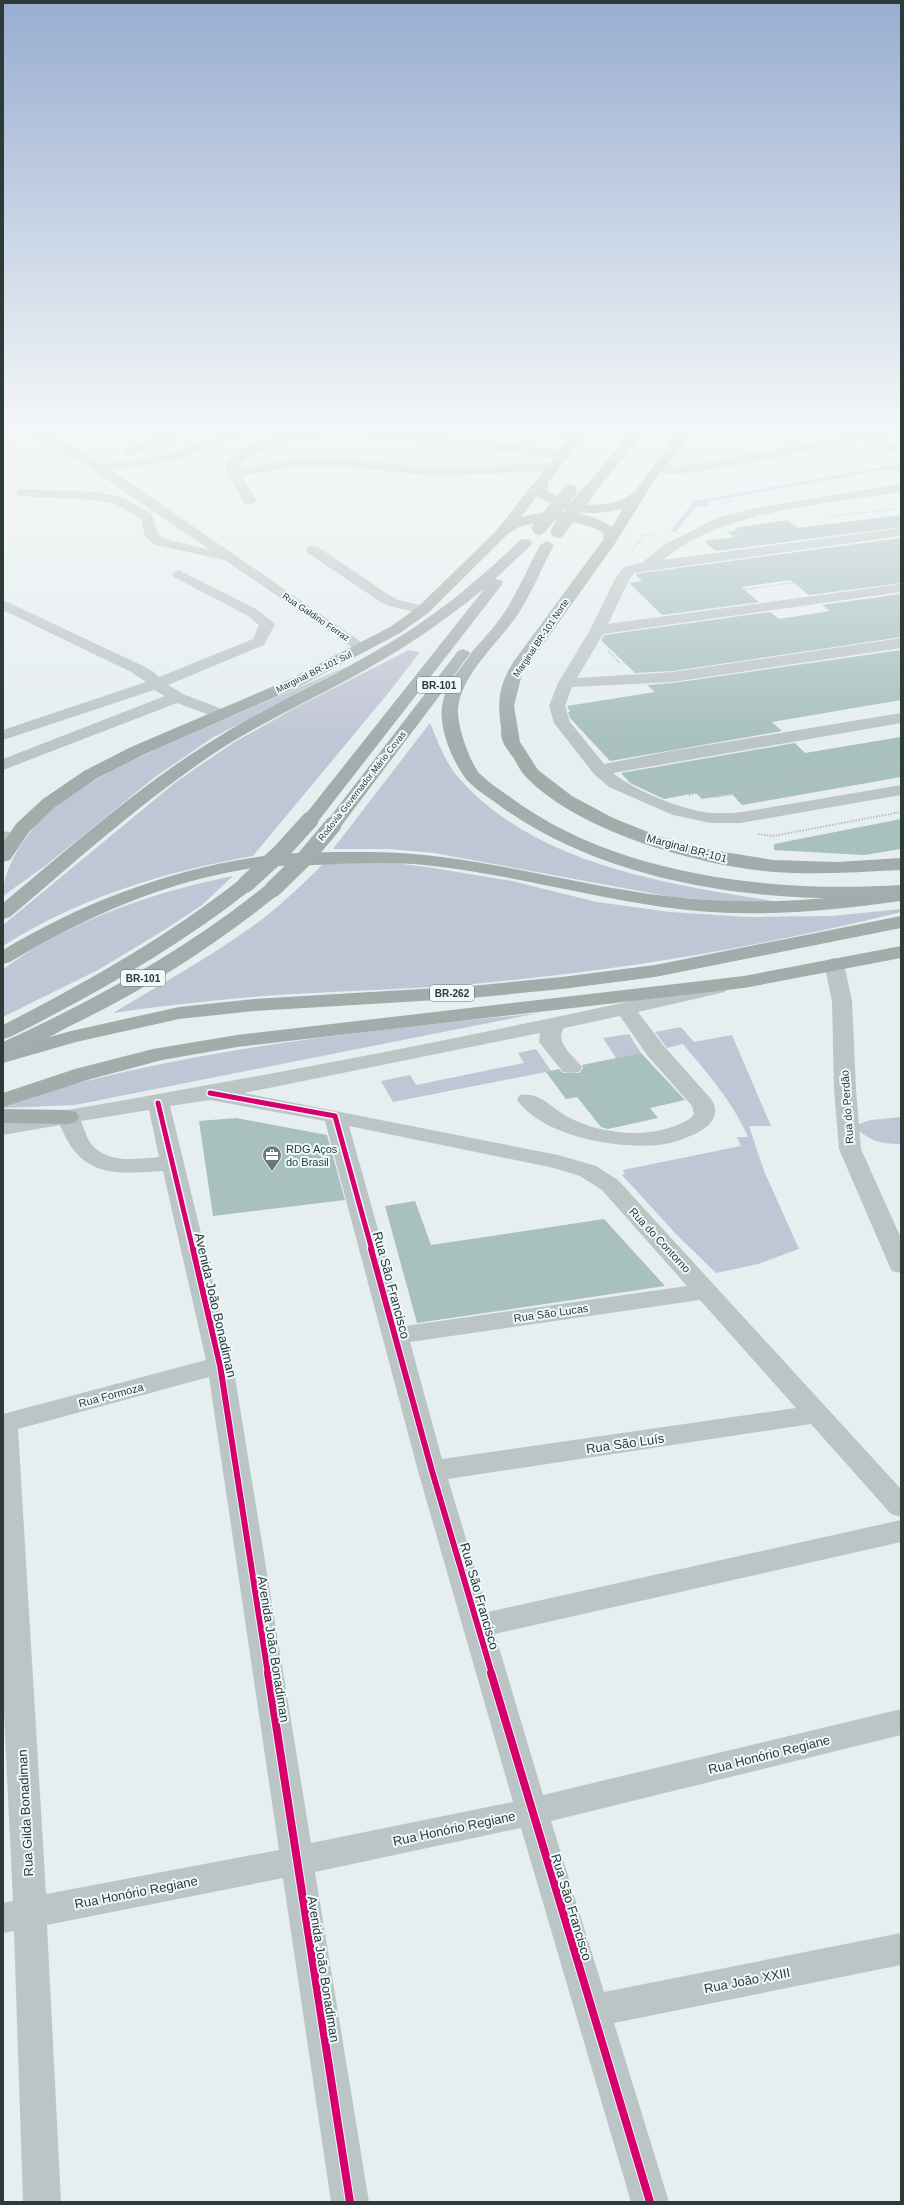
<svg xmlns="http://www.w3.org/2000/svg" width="904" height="2205" viewBox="0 0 904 2205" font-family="Arial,sans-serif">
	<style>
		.green { fill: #c1c6d6 }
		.building { fill: #a8c1be }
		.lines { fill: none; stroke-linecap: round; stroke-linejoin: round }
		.path-far1 { stroke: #b6bfbf; stroke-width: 1.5; stroke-dasharray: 1 1; stroke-linecap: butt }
		.path { stroke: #b6bfbf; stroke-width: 2; stroke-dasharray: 1.5 1.5; stroke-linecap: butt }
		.minor { fill: #bcc5c5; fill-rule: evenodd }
		.major { fill: #a1acab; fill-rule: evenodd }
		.highway { fill: #a3adad; fill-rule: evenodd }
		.highway-bridge-far1 { stroke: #a3adad; stroke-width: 14 }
		.highway-bridge { stroke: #a3adad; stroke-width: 17 }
		.cycleway-far2-casing { stroke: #eef9fa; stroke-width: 8 }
		.cycleway-far1-casing { stroke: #eef9fa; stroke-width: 8 }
		.cycleway-casing { stroke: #eef9fa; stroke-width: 10 }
		.cycleway-far2 { stroke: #d6006c; stroke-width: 5 }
		.cycleway-far1 { stroke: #d6006c; stroke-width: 6 }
		.cycleway { stroke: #d6006c; stroke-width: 8 }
		.labels { text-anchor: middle; stroke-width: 4; stroke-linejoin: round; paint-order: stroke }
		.far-street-label { font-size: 9px; fill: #2c3a38; stroke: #eef9fa }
		.shield { fill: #eef9fa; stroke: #667372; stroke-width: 1 }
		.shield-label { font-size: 10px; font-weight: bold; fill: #2c3a38 }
		.street-label { font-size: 11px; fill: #2c3a38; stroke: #eef9fa }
		.poi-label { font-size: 11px; fill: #2c3a38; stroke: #eef9fa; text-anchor: start }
		.near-street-label { font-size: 13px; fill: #2c3a38; stroke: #eef9fa }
	</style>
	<rect width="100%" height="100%" fill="#e6eeef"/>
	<path class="green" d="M3 431 18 446 3 450Z
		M901 464V472L881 470 705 502 710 505 696 507 675 532H670L694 501Z
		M409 650 420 652 390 691 253 856C164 872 80 897 3 946V925L176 782 233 743 295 708Z
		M350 665 212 738 155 777 45 866 3 896C3 862 33 823 60 803 103 772 152 751 200 730 250 708 300 687 350 665Z
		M430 723C438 742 445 762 458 777 535 866 671 885 780 902L747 903 672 897 434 853 389 849H333Z
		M386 862 427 867 512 881 597 902 670 912 747 917 832 916 901 909V912C761 947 616 971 472 984 399 990 325 991 252 997 206 1001 160 1006 113 1013 160 985 208 958 253 926 278 908 301 886 323 864Z
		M233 876 202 905 166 929 98 970 3 1017V969C18 959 33 948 49 940 107 909 168 889 233 876Z
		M539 1013 75 1105 3 1108V1105C176 1049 359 1032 539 1013Z
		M681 1027 694 1042 732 1035 771 1126H749L764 1171 799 1249 758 1264 716 1273 676 1234 622 1175 625 1174 623 1170 741 1146 737 1137H748C733 1102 707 1073 683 1044L667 1048 655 1032Z
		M629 1034 641 1053 616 1058 603 1038Z
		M536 1049 551 1071 393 1102 381 1081 410 1075 416 1085 524 1063 518 1053Z
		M901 1117V1144C879 1144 871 1141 853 1126L871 1120Z"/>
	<path class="building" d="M901 515V527L716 551 704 541 734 537 727 532 738 530 735 528 787 520 798 528Z
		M901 538V583L809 595 790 580 741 587 759 602 662 615 629 583 642 581 635 574Z
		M901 594V637L673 671 635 673 601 640 604 635 770 612 779 619 830 611 822 605Z
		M901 650V700L772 722 782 731 610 761 570 718 568 712H570L567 706 655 692 647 685 673 683Z
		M901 737V777L742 805 732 794 702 799 696 793 664 799 630 783 621 773 795 743 805 753Z
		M901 819V849L864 855 774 850V844Z
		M641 1053 685 1100 650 1108 658 1118 608 1129 601 1127 577 1097 566 1099 546 1072 559 1069 563 1073H579L583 1068 582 1065Z
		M236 1118 327 1135 345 1200 213 1216 199 1121Z
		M415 1201 431 1245 604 1219 665 1286 417 1323 385 1206Z"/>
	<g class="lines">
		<path class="path-far1" d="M721 504 724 501 731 500
			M826 517 901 508
			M631 552 644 535 653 536
			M640 585 658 602 901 567"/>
		<path class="path" d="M608 651 620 663
			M597 721 624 747
			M597 721 901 673
			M597 721 624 698
			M689 795 696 793 715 797 901 765
			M758 834 773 836 901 812"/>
		<path class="minor" d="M21 430H37L81 451 103 465 169 454 235 430H252L250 433 175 460 111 470 370 648 367 651H357L225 560 155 545 145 536 141 519 115 504 97 500 18 496 16 493 18 490 23 489 97 492 124 498 152 514 158 534 165 539 210 550 96 472 73 457Z
			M147 430H163L176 438 174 441 131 456H123L121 453 123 450 159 438Z
			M327 430H381L562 450 568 454 562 458C525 454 487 449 450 445 390 438 287 421 238 466L239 469 291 459 320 458 351 459 434 468 552 463 558 467 552 471 434 476 351 467 320 466 291 467 241 476 257 501 250 505 245 504 227 474 226 465C244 438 297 432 327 430Z
			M552 430H566L580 440 578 443H570Z
			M881 430H901V433L879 438 901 447V456L865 440 703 471C692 472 658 478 652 468L658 464 679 466 703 463 857 434 863 431Z
			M901 484V492C827 504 721 510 663 560L901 528V536L634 573 629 580 608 624 901 584V592L603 634 577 678 673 672 901 638V648L673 682 572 687 565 706 570 722 604 764 671 751 901 713V723L613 773C635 791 682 810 711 813 737 815 764 808 790 804 827 798 864 791 901 785V795L740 823H711L673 815 609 787 594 774 554 723 549 706 558 683 590 630 615 579 624 567 642 563 662 546 717 518 761 507Z
			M313 546 318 547 389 595 399 600 428 607 430 610 428 613 423 614 389 606 379 601 308 553 306 550 308 547Z
			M179 570 258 610 275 624 264 645 168 685 183 694 227 711 229 714 227 717H215L177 703 3 770V759L165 696 154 690 3 740V730L146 682 131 672 3 610V600L143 666 154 672 159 677 253 639 259 625 248 616 174 577 172 574Z
			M3 831 9 832 20 841 17 845 11 846 3 844Z
			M834 958 841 960 844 964 852 1001 856 1089 861 1149 901 1238V1273L892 1271 889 1265 839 1149 834 1089 832 1001 824 964 827 960Z
			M718 982 725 984 728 988 725 992 638 1012 663 1045 711 1099C722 1115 710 1127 695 1134 683 1139 671 1144 658 1145 616 1149 542 1136 517 1100L520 1095C539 1091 553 1109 568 1117 603 1136 657 1140 691 1118L694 1114 692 1106 647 1055 620 1016 564 1028C554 1043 573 1055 582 1067L579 1072 571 1073 563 1072 539 1042 540 1033 244 1093 558 1155 596 1166 618 1180 901 1489V1517L891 1514 811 1424 448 1479 488 1612 901 1520V1542L495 1634 543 1795 901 1709V1735L551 1821 604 1992 901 1933V1965L614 2023 669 2202H631L521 1828 315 1872 369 2202H331L283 1878 47 1925 61 2202H23L14 1931 3 1933V1903L13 1901 3 1693V1414L206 1360 163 1171C113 1174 81 1178 60 1125L3 1135V1121C242 1081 481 1035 718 982ZM210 1100 325 1121 418 1471 513 1802 311 1843 233 1365 170 1106ZM149 1110 159 1157C138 1159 107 1164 91 1144 87 1138 84 1129 81 1121ZM349 1126 554 1168 580 1176 602 1190 687 1286 405 1326ZM700 1300 796 1408 442 1459 410 1342ZM209 1377 279 1850 46 1894 18 1429Z"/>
		<path class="major" d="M576 430H588L548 483V492L569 502 591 505 613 503 624 499 635 491 681 430H693L652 484 616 542 522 674 514 706 520 742 538 770 572 796 613 818 658 836 700 848 773 860 837 862 901 858V870C859 872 816 875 774 872 700 866 579 832 526 777 521 772 517 764 513 757 510 753 505 747 503 742 501 738 501 732 501 727 497 701 499 684 514 661L603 540 604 534 597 529 574 522 542 521 519 527 509 533 428 613 400 633 300 686 143 755 96 779 55 807 29 832 10 860 3 862V843L16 824 43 799 84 771 131 747 288 680 390 627 418 607 496 531ZM537 496C562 513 595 518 623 508L612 527C588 509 549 509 521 517Z
			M372 852C472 853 568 884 666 896 744 906 823 901 901 889V901C822 912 742 919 663 907 580 895 497 871 414 864 381 862 349 863 317 865 296 866 274 865 253 868 166 881 85 917 10 962L3 964V950C80 904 163 872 251 858 291 851 333 852 372 852Z
			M901 916V928L655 977 562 989 471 998 254 1011 179 1019 76 1042 3 1063V1050L71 1031 179 1007 254 999 471 986 562 977 655 965Z
			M901 946V958L744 988 237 1047 162 1060 91 1079 3 1107V1093L75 1069 153 1049 237 1035 744 976Z
			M3 1109 68 1110 76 1112 79 1117 76 1122 68 1124 3 1123Z"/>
		<path class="highway" d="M634 430H646L592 496H582L580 493 582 490Z
			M525 539 530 540 532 543 530 546 495 579 501 580 503 583 501 586 316 824 310 825 304 824 301 820 485 588C442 623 396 654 347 680 308 701 268 720 230 743 151 793 81 857 10 917L3 919V903C73 845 142 783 220 736 269 705 323 682 374 652 428 622 476 583 520 540Z
			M547 541 554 545C542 567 533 590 520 611 501 641 461 673 458 709 457 726 469 760 479 773 488 782 500 790 510 797 616 876 772 893 901 885V897C765 905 603 885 492 800 483 794 473 787 466 779 453 762 439 729 442 707 447 670 484 643 504 613 518 592 528 567 540 545Z
			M463 649 468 651 471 654 339 829 333 830 327 829 324 825 327 821 458 651Z
			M246 878 253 880 255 884 253 888C179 947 94 995 10 1037L3 1039V1025C85 983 167 937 239 880Z
			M273 883 280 885 282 889 280 893C215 946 145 990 70 1026 48 1037 26 1051 3 1056V1042C97 999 185 950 266 885Z"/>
		<path class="highway-bridge-far1" d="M539 528 570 491
			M558 531 587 493"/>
		<path class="highway-bridge" d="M246 884 280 853 310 820
			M273 889 307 856 333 825"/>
		<defs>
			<path id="cycleway-far2" d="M210 1093 335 1116 372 1250
				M158 1103 193 1250"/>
			<path id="cycleway-far1" d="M193 1249 220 1365 268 1674
				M371 1249 432 1471 492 1674"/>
			<path id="cycleway" d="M268 1673 350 2202
				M491 1673 650 2202"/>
		</defs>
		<use href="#cycleway-far2" class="cycleway-far2-casing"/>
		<use href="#cycleway-far1" class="cycleway-far1-casing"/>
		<use href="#cycleway" class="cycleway-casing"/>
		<use href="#cycleway-far2" class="cycleway-far2"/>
		<use href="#cycleway-far1" class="cycleway-far1"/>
		<use href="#cycleway" class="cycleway"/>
	</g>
	<linearGradient id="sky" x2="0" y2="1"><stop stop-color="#98add1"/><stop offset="0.58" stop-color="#f4f7f8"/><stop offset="1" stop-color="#f4f7f8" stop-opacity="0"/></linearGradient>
	<rect width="904" height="739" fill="url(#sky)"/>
	<defs>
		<symbol id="office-pin" viewBox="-11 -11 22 30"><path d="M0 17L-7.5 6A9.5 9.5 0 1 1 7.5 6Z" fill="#6d7978" stroke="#eef9fa"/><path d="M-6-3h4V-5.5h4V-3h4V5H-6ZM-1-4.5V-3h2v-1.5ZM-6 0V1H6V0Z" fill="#fff"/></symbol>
	</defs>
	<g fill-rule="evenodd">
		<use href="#office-pin" x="261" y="1144" width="22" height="30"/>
	</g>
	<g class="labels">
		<g class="far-street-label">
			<text transform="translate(316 617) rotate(34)" y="3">Rua Galdino Ferraz</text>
			<text transform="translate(541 638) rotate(-56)" y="3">Marginal BR-101 Norte</text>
			<text transform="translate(314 672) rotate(-26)" y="3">Marginal BR-101 Sul</text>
			<text transform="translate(362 786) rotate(-52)" y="3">Rodovia Governador Mário Covas</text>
		</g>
		<g class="shield">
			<rect x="417" y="677" width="44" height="16" rx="3"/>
			<rect x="121" y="970" width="44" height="16" rx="3"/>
			<rect x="430" y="985" width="44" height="16" rx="3"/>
		</g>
		<g class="shield-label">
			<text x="439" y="689">BR-101</text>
			<text x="143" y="982">BR-101</text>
			<text x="452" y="997">BR-262</text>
		</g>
		<g class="street-label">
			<text transform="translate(687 848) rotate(15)" y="4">Marginal BR-101</text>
			<text transform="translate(847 1107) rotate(-94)" y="4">Rua do Perdão</text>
			<text transform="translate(660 1240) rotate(47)" y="4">Rua do Contorno</text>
			<text transform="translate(551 1313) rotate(-8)" y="4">Rua São Lucas</text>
			<text transform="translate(111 1395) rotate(-15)" y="4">Rua Formoza</text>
		</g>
		<g class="poi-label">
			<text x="286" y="1153">RDG Aços<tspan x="286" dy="13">do Brasil</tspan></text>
		</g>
		<g class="near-street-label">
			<text transform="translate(392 1285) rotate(75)" y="5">Rua São Francisco</text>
			<text transform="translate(216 1305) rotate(77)" y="5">Avenida João Bonadiman</text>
			<text transform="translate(625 1443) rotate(-8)" y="5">Rua São Luís</text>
			<text transform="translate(480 1596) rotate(74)" y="5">Rua São Francisco</text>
			<text transform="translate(274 1649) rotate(81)" y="5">Avenida João Bonadiman</text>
			<text transform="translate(769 1754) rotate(-14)" y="5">Rua Honório Regiane</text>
			<text transform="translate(25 1813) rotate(-93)" y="5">Rua Gilda Bonadiman</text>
			<text transform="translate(454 1828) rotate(-12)" y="5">Rua Honório Regiane</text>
			<text transform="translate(136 1892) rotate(-11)" y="5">Rua Honório Regiane</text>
			<text transform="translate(572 1907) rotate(73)" y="5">Rua São Francisco</text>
			<text transform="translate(324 1969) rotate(81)" y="5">Avenida João Bonadiman</text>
			<text transform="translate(747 1980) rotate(-11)" y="5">Rua João XXIII</text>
		</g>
	</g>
	<rect width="904" height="2205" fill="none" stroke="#2c3a38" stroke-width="8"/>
</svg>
